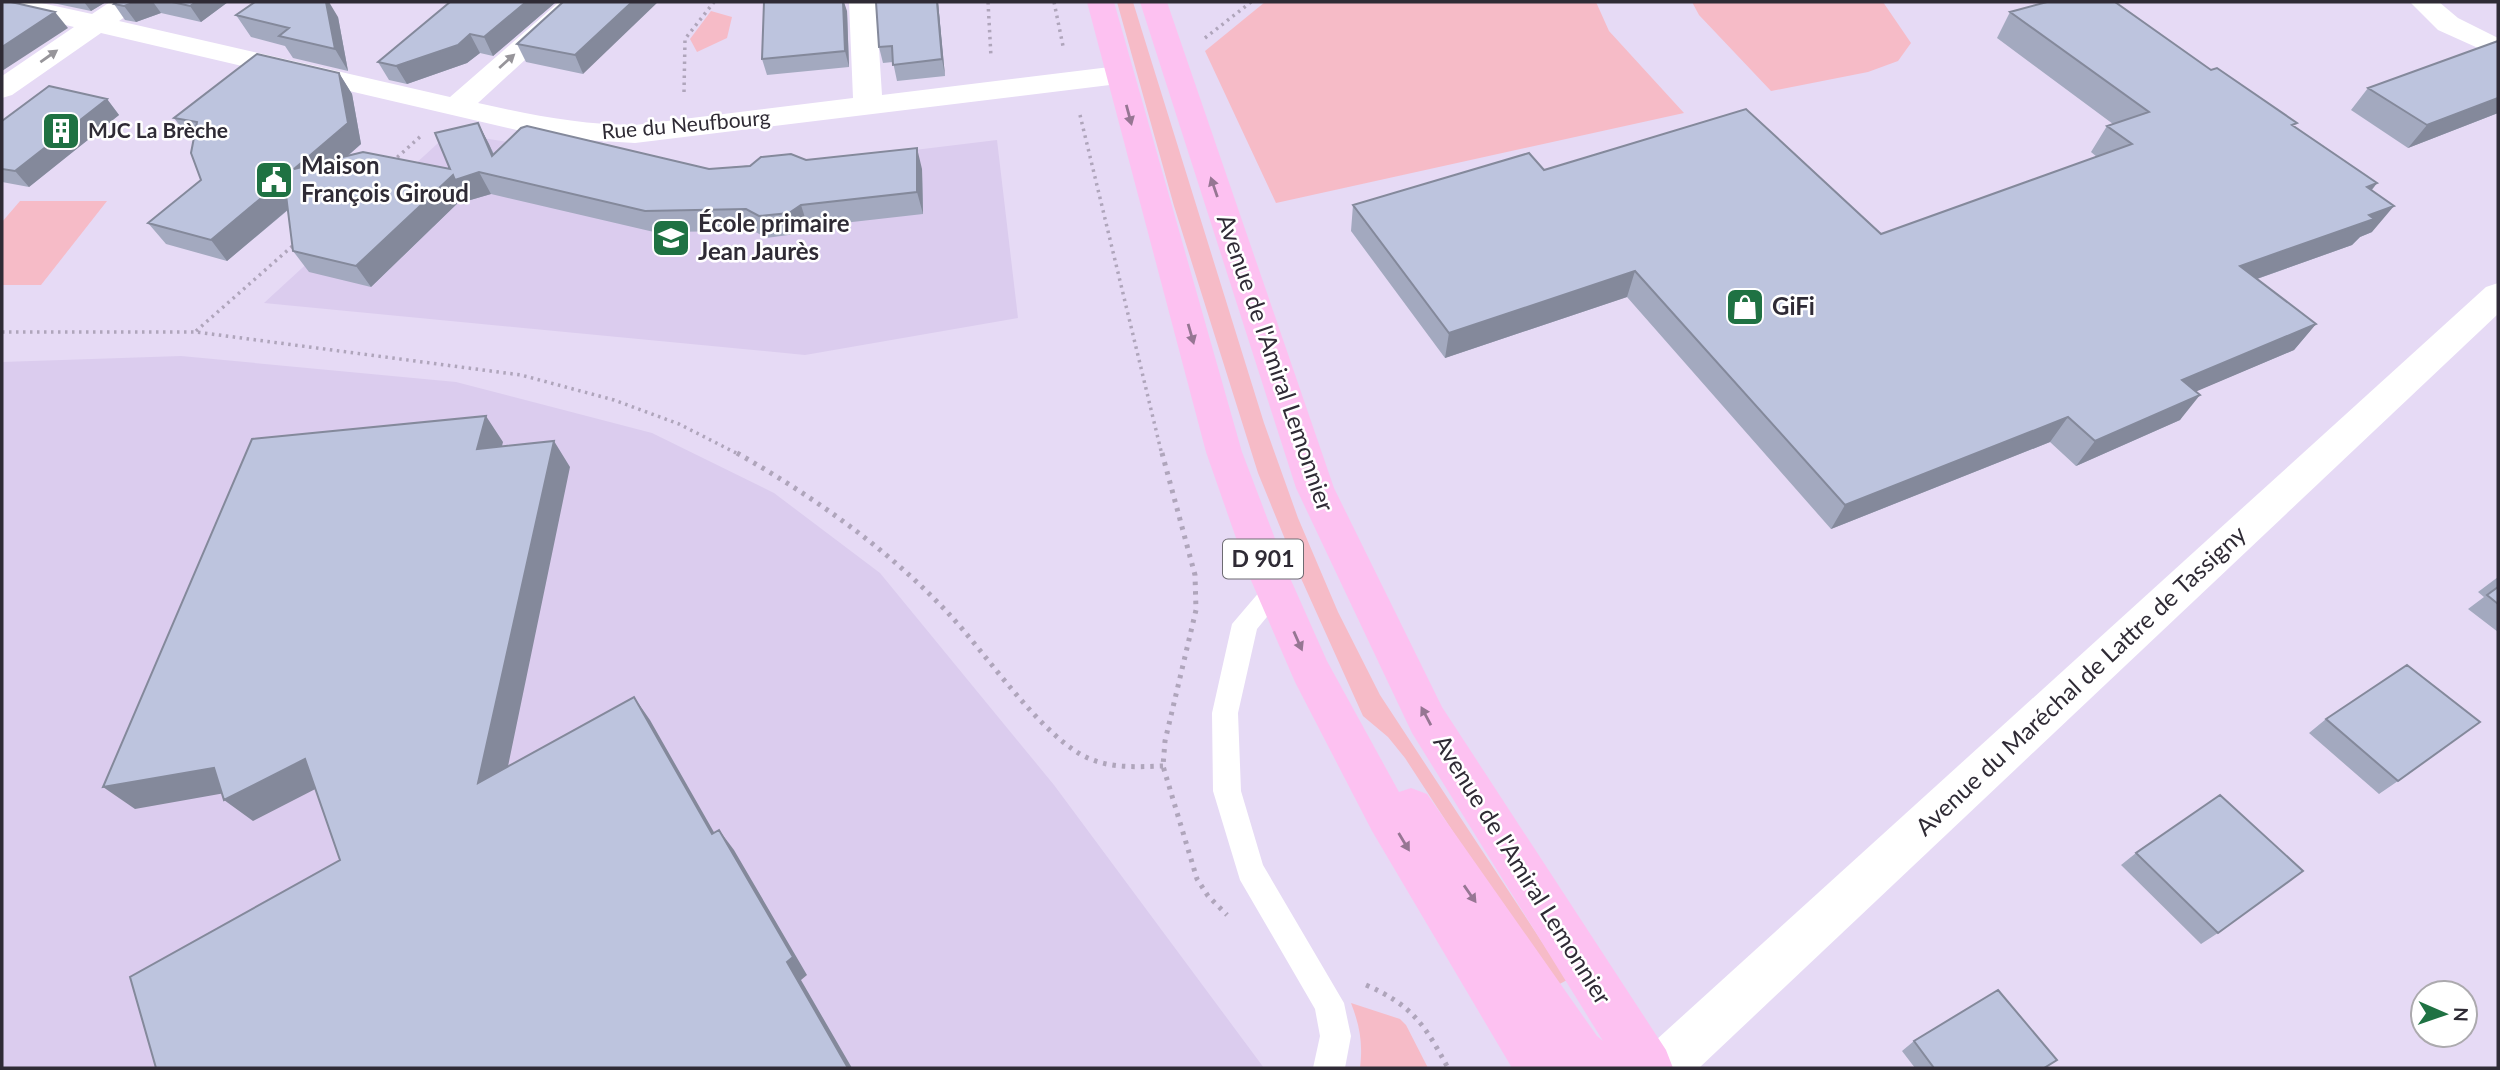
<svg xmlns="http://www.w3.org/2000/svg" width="2500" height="1070" viewBox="0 0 2500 1070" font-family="Lato,sans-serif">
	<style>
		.built { fill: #dbccee }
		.green { fill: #f6bbc7 }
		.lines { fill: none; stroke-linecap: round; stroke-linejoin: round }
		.path-far1 { stroke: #afa5bb; stroke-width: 3.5; stroke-dasharray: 2.5 4.5; stroke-linecap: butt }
		.path { stroke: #afa5bb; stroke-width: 5; stroke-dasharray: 3.5 6; stroke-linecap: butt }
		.service { fill: #fff; fill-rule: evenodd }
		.minor { fill: #fff; fill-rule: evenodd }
		.tertiary { fill: #fff; fill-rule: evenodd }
		.primary { fill: #fdc1f1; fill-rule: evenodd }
		.wall { fill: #a3a9bf }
		.shaded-wall { fill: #84899b }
		.building { fill: #bdc4de; stroke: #84899b; stroke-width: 2 }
		.oneway { fill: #97959a }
		.oneway2 { fill: #967693 }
		.labels { text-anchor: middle; stroke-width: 5; stroke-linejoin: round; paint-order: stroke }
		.far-street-label { font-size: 21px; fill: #2f2b35; stroke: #fff }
		.far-poi-label { font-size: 21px; font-weight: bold; fill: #2f2b35; stroke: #fff; text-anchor: start }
		.shield { fill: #fff; stroke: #6d6b72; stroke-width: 2 }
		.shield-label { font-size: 23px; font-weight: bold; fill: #2f2b35 }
		.poi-label { font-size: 24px; font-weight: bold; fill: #2f2b35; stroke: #fff; text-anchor: start }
		.street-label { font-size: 24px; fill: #2f2b35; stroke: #fff }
	</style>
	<rect width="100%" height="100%" fill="#e6daf5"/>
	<path class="built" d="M449 133 716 174 997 140 1018 318 805 355 264 303Z
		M181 356 456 382 652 433 774 493 880 573 1054 785 1264 1068H2V362Z"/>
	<path class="green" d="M1117 2H1133L1264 423 1298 518 1338 612 1380 695 1567 980 1554 987 1405 758 1388 737 1363 716 1300 576 1258 473 1174 206Z
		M1265 2H1596L1609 31 1684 113 1276 203 1205 51Z
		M1692 2H1883L1911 43 1898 61 1868 72 1771 91 1699 15Z
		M711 11 732 17 727 38 697 52 690 39Z
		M20 201H107L41 285H2V222Z
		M1351 1003 1400 1019 1406 1025 1428 1068H1360C1363 1044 1360 1026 1351 1003Z"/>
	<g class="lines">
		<path class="path-far1" d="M988 2 991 57
			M1054 2 1063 46
			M1205 38 1251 2
			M684 92 685 39 714 2
			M1080 115 1162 455
			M392 162 422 135
			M196 331 297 242
			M2 332H196L521 375 614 400 679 424 740 455"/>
		<path class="path" d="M737 453C814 497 888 549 949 614 987 655 1034 726 1080 754 1106 769 1134 767 1163 766
			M1162 453 1195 575 1196 610 1165 741 1163 766 1197 879 1208 896 1227 915
			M1366 985C1412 1005 1425 1025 1448 1068"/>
		<path class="service" d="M1276 580 1285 583 1289 590 1257 629 1238 713 1241 791 1263 865 1344 1003 1351 1036 1345 1068H1313L1320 1036 1315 1009 1240 880 1213 791 1212 713 1232 624 1267 583Z"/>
		<path class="minor" d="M2 2H37L92 14 110 2H141L138 8 119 21 450 97 559 2H588L478 103C531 115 581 125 635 125L853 98 849 2H876L882 95 1118 66 1128 69 1132 75 1128 81 1118 84 635 143 551 138 101 33 12 95 2 98V76L74 27 2 10Z
			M2410 2H2439L2458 18 2498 38V57L2438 30Z"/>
		<path class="tertiary" d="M2498 283V314L1699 1068H1638L1645 1050 2486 287Z"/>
		<path class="primary" d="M1087 2H1114L1242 452 1290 578 1327 661 1399 792 1411 788 1427 794 1597 1036 1603 1041 1412 733 1296 488 1140 2H1167L1334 488 1442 707 1666 1050 1673 1068H1512L1372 831 1295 682 1250 578 1206 452Z"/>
	</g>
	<path class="wall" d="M48 2H106L91 11Z
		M117 2H228L201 22 161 13 136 22 125 20 114 4Z
		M450 2H556L493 56 480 53 467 63 407 84 389 80 378 62Z
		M563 2 583 74 526 62 517 44Z
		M876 2H938L945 76 897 81 893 62 883 63 879 47Z
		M847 11 849 67 767 75 762 59Z
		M2010 12 2211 70 2377 183 2372 190V232L2360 237 2352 245 2257 279 2316 324 2294 350 2196 391 2180 420 2076 466 2050 442 1831 529 1627 297 1445 358 1351 231 1353 205 1544 170 1881 234 2097 157 2091 152 2107 126 2113 124 1997 38Z
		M236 15 338 17 348 71 293 58 285 46 251 37Z
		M2498 41V113L2408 148 2351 110 2368 88Z
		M339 73 352 94 361 144 349 155 450 169 478 123 494 154 709 169 806 160 922 169 923 214 808 227 796 234 766 238 754 231 654 232 491 194 467 201 464 197 371 287 309 272 293 251 288 210 227 261 166 244 148 223 201 180 193 140 190 139 174 118Z
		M107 99 119 115 29 187 2 182V121Z
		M2498 577V632L2468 609 2484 597 2478 592Z
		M2326 719 2398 781 2379 794 2309 733Z
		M2136 853 2218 933 2201 944 2121 865Z
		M1914 1041 2044 1068H1915L1902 1051Z"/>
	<path class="shaded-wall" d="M84 2H106L91 11Z
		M136 2H153L161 13 136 22 124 6Z
		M196 2H228L201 22 190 6Z
		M326 2H329L338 17 348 71 335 49Z
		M526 2H556L493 56 484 37Z
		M632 2H658L583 74 575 55Z
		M843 2H844L847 11 849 67 845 51Z
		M937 2H938L945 76 942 59Z
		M55 12 68 28 2 71V47Z
		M470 34 480 53 467 63 407 84 396 66Z
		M339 73 352 94 361 144 308 190 294 169Z
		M2498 98V113L2408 148 2427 125Z
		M107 99 119 115 29 187 15 171Z
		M478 123 489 144 503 177 492 156Z
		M917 148 922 169 923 214 917 192Z
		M479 172 491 194 467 201 464 197 371 287 356 266 453 175Z
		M284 179 298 201 227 261 211 240Z
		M2377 183 2356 209 2367 187Z
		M801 205 808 227 796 234 789 213Z
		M2394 206 2372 232 2360 237 2352 245 2220 292 2240 266 2369 215Z
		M1635 271 1627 297 1445 358 1449 333Z
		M2316 324 2294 350 2162 406 2182 380Z
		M2200 395 2180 420 2076 466 2095 441Z
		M486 416 503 442 495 475 477 449Z
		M2068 417 2050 442 1831 529 1845 505Z
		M554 441 570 467 500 805 478 783Z
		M634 697 650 720 727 855 712 834Z
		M305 759 331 781 253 821 224 800Z
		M214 768 242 790 135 809 103 787Z
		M719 830 734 850 807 975 801 980 852 1068H848L787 962Z"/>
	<path class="building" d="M2 2H11L55 12 2 47Z
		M117 2H136L124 6 114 4Z
		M172 2H196L190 6Z
		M255 2H326L335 49 279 36 289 28 236 15Z
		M450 2H526L484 37 470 34 458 45 396 66 378 62Z
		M563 2H632L575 55 517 44Z
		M764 2H843L845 51 762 59Z
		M876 2H937L942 59 893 65 892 46 879 47Z
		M2047 2H2115L2211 70 2217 68 2297 123 2292 125 2377 183 2367 187 2394 206 2369 215 2374 219 2240 266 2316 324 2182 380 2200 395 2095 441 2068 417 1845 505 1635 271 1449 333 1353 205 1529 153 1544 170 1746 109 1881 234 2132 144 2107 126 2149 112 2010 12Z
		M2498 41V98L2427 125 2368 88Z
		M257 54 339 73 348 123 294 169 363 152 450 169 435 133 478 123 492 156 521 128 527 126 709 169 750 166 761 157 791 154 806 160 917 148V192L801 205 789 213 759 216 746 209 645 211 479 172 455 180 453 175 356 266 293 251 284 179 211 240 148 223 201 180 191 153 197 122 174 118Z
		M49 86 107 99 15 171 2 169V121Z
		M486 416 477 449 554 441 478 783 634 697 712 834 719 830 793 957 787 962 848 1068H156L130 977 340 860 305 759 224 800 214 768 103 787 252 439Z
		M2498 587V604L2487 595Z
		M2407 665 2480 722 2398 781 2326 719Z
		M2220 795 2303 871 2218 933 2136 853Z
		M1998 990 2057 1060 2044 1068H1934L1914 1041Z"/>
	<defs><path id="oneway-solid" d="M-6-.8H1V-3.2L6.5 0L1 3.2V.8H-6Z" transform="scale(1.75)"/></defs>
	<g class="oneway">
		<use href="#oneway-solid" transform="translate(49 56) rotate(-35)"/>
		<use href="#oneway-solid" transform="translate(507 61) rotate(-42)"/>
	</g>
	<g class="oneway2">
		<use href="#oneway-solid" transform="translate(1129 115) rotate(75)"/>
		<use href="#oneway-solid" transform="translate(1214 187) rotate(-109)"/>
		<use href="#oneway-solid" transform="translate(1191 334) rotate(74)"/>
		<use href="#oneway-solid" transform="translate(1298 641) rotate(66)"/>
		<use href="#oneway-solid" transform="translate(1426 716) rotate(-118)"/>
		<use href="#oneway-solid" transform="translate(1404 842) rotate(59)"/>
		<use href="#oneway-solid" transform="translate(1470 894) rotate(55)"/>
	</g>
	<defs>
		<symbol id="building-square" viewBox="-11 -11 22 22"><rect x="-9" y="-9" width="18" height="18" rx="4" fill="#1f7243" stroke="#fff"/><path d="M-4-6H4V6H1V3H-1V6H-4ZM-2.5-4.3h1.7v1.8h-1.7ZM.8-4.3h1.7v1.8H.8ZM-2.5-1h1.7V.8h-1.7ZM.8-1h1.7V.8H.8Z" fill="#fff"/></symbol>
		<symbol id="civic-square" viewBox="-11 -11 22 22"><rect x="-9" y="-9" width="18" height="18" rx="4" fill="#1f7243" stroke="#fff"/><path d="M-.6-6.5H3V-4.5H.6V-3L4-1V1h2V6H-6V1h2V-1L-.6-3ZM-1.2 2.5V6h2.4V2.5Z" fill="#fff"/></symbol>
		<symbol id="school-square" viewBox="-11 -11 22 22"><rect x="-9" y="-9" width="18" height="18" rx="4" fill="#1f7243" stroke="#fff"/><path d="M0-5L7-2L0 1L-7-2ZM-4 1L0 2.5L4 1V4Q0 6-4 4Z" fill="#fff"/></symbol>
		<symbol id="shop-square" viewBox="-11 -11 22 22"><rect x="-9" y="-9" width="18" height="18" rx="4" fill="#1f7243" stroke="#fff"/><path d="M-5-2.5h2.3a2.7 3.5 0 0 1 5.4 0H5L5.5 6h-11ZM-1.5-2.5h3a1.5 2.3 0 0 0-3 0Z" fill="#fff"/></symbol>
	</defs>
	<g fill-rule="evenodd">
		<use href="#building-square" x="39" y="109" width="44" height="44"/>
		<use href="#civic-square" x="252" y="158" width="44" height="44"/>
		<use href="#school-square" x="649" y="216" width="44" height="44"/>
		<use href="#shop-square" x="1723" y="285" width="44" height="44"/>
	</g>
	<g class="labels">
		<g class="far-street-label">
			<text transform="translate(686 125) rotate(-5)" y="7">Rue du Neufbourg</text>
		</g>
		<g class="far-poi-label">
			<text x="88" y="138">MJC La Brèche</text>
		</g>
		<rect class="shield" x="1223" y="539.5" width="80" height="39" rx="5"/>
		<g class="shield-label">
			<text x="1263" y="567">D 901</text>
		</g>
		<g class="poi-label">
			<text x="301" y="174">Maison<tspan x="301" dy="28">François Giroud</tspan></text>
			<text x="698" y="232">École primaire<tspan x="698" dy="28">Jean Jaurès</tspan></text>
			<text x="1772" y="315">GiFi</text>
		</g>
		<g class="street-label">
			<text transform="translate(1275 363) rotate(71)" y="8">Avenue de l'Amiral Lemonnier</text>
			<text transform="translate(2081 681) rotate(-43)" y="8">Avenue du Maréchal de Lattre de Tassigny</text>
			<text transform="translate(1522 870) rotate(58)" y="8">Avenue de l'Amiral Lemonnier</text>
		</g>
	</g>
	<rect width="2500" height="1070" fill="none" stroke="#2f2b35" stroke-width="7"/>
	<g transform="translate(2444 1014) rotate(92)"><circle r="33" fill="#ffffff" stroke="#acaaae" stroke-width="2"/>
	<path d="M0-5L12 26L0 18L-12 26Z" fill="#1f7243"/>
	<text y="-10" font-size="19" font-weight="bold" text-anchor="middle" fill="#2f2b35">N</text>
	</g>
</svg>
